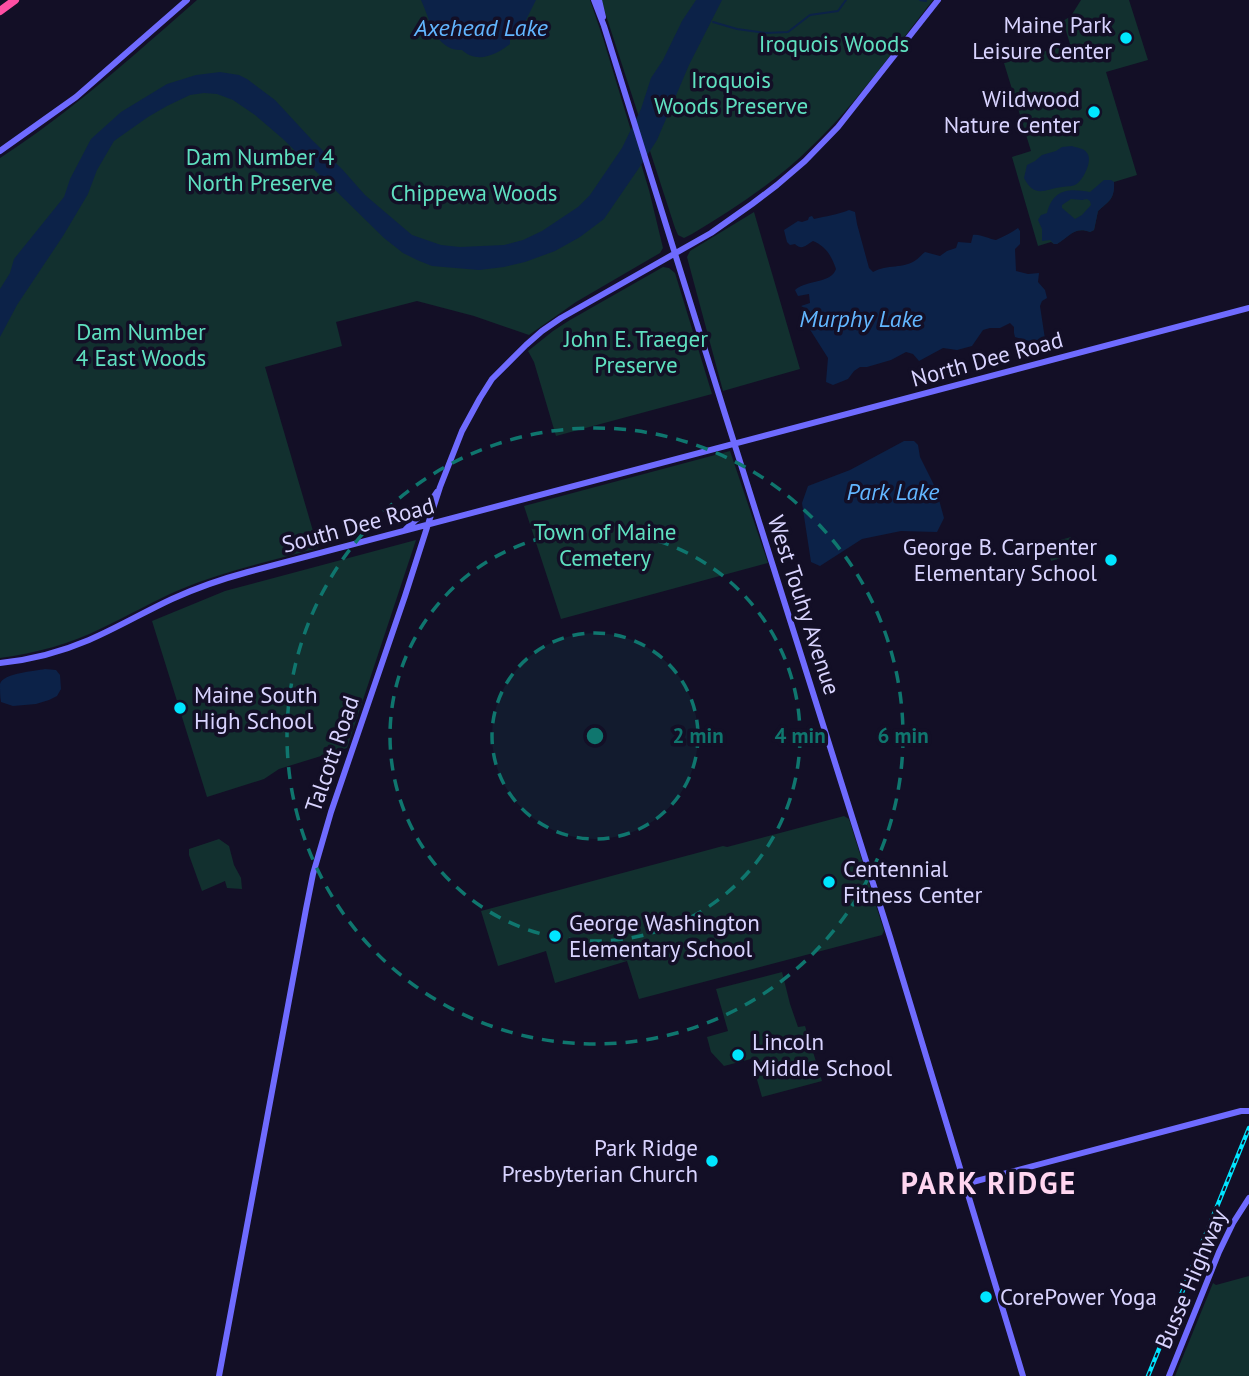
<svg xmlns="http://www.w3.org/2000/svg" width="1249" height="1376" viewBox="0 0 1249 1376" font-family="'PT Sans',sans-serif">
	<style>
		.green { fill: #12302f }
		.water { fill: #0c2248; fill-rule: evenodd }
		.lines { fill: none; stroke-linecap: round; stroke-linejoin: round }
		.stream { stroke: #0c2248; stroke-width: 2 }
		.secondary { stroke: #6f6bff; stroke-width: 6 }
		.highway { stroke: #ff4fa3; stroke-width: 8 }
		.rail-casing { stroke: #00e5ff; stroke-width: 4.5 }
		.rail { stroke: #130f26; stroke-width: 2; stroke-dasharray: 5; stroke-linecap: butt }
		.ring { fill: none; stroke: #0f766e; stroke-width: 3.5; stroke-dasharray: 12 9 }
		.poi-dot { fill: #00e5ff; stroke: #130f26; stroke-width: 2.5 }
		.labels { text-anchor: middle; stroke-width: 7; stroke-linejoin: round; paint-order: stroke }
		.poi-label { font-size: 23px; fill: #d9d4ff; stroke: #130f26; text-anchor: start }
		.park-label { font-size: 23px; fill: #5fe0c0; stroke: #130f26 }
		.street-label { font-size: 23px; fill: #d9d4ff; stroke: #130f26 }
		.water-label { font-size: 24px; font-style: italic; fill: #62b6ff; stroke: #130f26 }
		.district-label { font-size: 30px; font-weight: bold; letter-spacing: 2px; fill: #ffd6f0; stroke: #130f26 }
		.centre { fill: #0f766e; stroke: #130f26; stroke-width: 3.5 }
		.ring-label { font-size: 21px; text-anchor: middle; font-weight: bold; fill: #0f766e; stroke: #130f26; stroke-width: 7; stroke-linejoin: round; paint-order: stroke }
	</style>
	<rect width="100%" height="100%" fill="#130f26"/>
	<path class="green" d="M197 0H590L603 38 649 190 663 248 660 253 576 302 529 335 474 316 417 301 336 322 342 346 265 367 318 548C271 561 223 571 179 590 153 601 128 616 102 628 70 644 36 653 0 658V158C71 112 133 56 197 0Z
		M601 0H933C895 48 857 103 813 145 777 181 735 208 692 234L684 238 678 235 675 228Z
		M1081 0H1129L1148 60 1106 72 1137 175 1114 182C1114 200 1110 200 1098 211L1094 230 1090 232C1075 226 1068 237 1057 244H1054L1051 242 1038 246 1012 157 1031 151 1004 63 1070 44 1063 21 1071 16Z
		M754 212 800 369 723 391 687 257 690 251Z
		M663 267 669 268 675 273 712 394 556 436 534 362 528 351 553 331 570 320Z
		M730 451 768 563 561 619 524 506Z
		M1071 537 1075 554 1051 561 1046 544Z
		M416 540 347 748 279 769 264 779 207 797 152 621 225 591Z
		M844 816 849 819 884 931 882 935 639 999 627 961 555 983 546 951 498 966 481 911 723 846 727 847Z
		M219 839 229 846 234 865 241 878 242 889 227 888 225 881 202 891 189 855V849Z
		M782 972 790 1004 798 1027 805 1026 822 1081 762 1097 751 1059 724 1066 711 1052 707 1037 728 1031 716 989Z
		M1249 1276V1376H1175L1213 1283 1216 1285Z"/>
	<path class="water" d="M421 0H536L520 32 510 40V44C496 55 477 64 462 50 435 51 430 19 421 0Z
		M696 0H722L689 65 657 140 641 165 604 219 580 237 555 251 525 262 504 267 479 270 432 266 417 260 403 253 384 238 283 139 255 115 233 100 217 94 204 93 190 95 167 106 148 117 114 141 97 170 88 194 63 236 17 305 0 337V289L10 273 14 259 64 197 70 179 91 139 121 112 167 84 196 75 220 72 239 75 247 79 275 100 312 140 342 169 365 195 412 235 441 245 460 247 504 245 523 240 542 231 578 207 590 195 622 148 641 109 651 78 663 60 682 21Z
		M1072 146C1077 148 1084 148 1087 153 1093 160 1084 178 1078 183 1073 187 1068 186 1062 187 1045 189 1035 199 1024 178L1027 165 1035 161 1042 155 1056 151 1062 147Z
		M1104 180H1111L1114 182C1115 199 1109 201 1098 211L1094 230 1090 232C1075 226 1069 237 1057 244H1054L1050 240 1042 241V229L1038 220 1041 215 1047 213C1053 189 1069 188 1090 192ZM1071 199 1082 200 1087 199 1090 201 1091 205 1082 215 1075 219 1062 208V205Z
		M849 210 855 212 857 224 869 268 873 272C887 264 904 269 916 260 919 258 921 255 925 252L940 256 947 251 956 248 958 242 971 243 973 235C981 234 988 239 996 240 1004 236 1011 233 1018 228L1020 231V244L1015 249 1016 271 1028 274 1039 273 1038 282 1045 290 1047 298 1042 301 1040 306 1045 339C1033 343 1026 341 1015 337L1014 333V327L1010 323 1000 328H990L983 330 972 346 957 350 943 348 919 361 913 354 906 352 891 360 867 367H860L854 371 848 379 833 385 826 382 828 358 809 328 806 318H809L810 311 801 306 810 303 809 294 798 296 795 290C808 279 831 284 836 269 832 257 826 246 813 241 806 245 802 251 795 244L790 245 787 242 784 230 798 221 802 222 808 220 809 217 812 216 814 219C826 216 837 215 849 210Z
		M904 441H914L918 445 920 457 936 489 944 518 937 532 901 531 862 539 820 566 811 562 802 503 808 486 850 470Z
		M45 669 56 670 60 675 61 689 57 696 49 700 36 704 13 706 1 702C0 697 0 689 0 684 3 673 35 671 45 669Z"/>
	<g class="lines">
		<path class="stream" d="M920 0 926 1
			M713 22 737 29 766 33 788 32 810 15 838 11 846 0"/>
		<path class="secondary" d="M594 0 604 26 725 414 890 937 1023 1376
			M599 0 603 17
			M0 151 76 97 187 0
			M406 529 422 514 437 492
			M0 663C30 660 61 652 89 640 117 628 144 612 172 599 196 588 222 579 248 572L1249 308
			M965 1184 1241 1111H1249
			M219 1376 306 909 313 874 331 812 405 596 440 487 462 431 480 398 492 379 526 345 542 331 561 318 711 233 752 204 777 185 805 161 838 127 938 0
			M1169 1376 1219 1252 1233 1223 1249 1198"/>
		<path class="highway" d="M0 11 15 0"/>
		<defs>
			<path id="rail" d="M1148 1376 1249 1128"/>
		</defs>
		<use href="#rail" class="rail-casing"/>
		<use href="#rail" class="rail"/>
	</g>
	<circle cx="595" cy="736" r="103" fill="#0f766e" fill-opacity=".12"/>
	<g class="ring">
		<circle cx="595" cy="736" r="103"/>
		<circle cx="595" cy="736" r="205"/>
		<circle cx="595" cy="736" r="308"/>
	</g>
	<g class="poi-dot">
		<circle cx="1126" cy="38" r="7"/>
		<circle cx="1094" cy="112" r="7"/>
		<circle cx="1111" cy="560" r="7"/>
		<circle cx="180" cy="708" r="7"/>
		<circle cx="829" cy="882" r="7"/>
		<circle cx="555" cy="936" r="7"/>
		<circle cx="738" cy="1055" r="7"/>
		<circle cx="712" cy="1161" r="7"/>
		<circle cx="986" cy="1297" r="7"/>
	</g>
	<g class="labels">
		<g class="poi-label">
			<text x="1112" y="33" text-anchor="end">Maine Park<tspan x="1112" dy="26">Leisure Center</tspan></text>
			<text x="1080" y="107" text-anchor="end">Wildwood<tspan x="1080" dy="26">Nature Center</tspan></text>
			<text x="1097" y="555" text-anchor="end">George B. Carpenter<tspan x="1097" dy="26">Elementary School</tspan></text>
			<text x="194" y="703">Maine South<tspan x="194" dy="26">High School</tspan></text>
			<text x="843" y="877">Centennial<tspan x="843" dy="26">Fitness Center</tspan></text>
			<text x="569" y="931">George Washington<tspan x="569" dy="26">Elementary School</tspan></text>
			<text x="752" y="1050">Lincoln<tspan x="752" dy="26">Middle School</tspan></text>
			<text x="698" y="1156" text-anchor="end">Park Ridge<tspan x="698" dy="26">Presbyterian Church</tspan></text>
			<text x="1000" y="1305">CorePower Yoga</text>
		</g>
		<g class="park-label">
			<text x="834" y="52">Iroquois Woods</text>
			<text x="731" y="88">Iroquois<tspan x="731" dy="26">Woods Preserve</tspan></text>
			<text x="260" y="165">Dam Number 4<tspan x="260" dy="26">North Preserve</tspan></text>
			<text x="474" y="201">Chippewa Woods</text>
			<text x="141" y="340">Dam Number<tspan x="141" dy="26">4 East Woods</tspan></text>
			<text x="636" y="347">John E. Traeger<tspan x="636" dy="26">Preserve</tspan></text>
			<text x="605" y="540">Town of Maine<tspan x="605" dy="26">Cemetery</tspan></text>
		</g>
		<g class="street-label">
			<text transform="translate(987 359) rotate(-15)" y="8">North Dee Road</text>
			<text transform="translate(358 525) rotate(-15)" y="8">South Dee Road</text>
			<text transform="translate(804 605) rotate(72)" y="8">West Touhy Avenue</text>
			<text transform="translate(332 754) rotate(-71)" y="8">Talcott Road</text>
			<text transform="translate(1191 1279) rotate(-67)" y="8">Busse Highway</text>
		</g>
		<g class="water-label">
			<text x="481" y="36">Axehead Lake</text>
			<text x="861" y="327">Murphy Lake</text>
			<text x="893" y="500">Park Lake</text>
		</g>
		<g class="district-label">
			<text x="989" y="1194">PARK RIDGE</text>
		</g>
	</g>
	<circle cx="595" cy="736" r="10" class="centre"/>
	<g class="ring-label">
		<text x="698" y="743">2 min</text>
		<text x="800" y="743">4 min</text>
		<text x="903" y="743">6 min</text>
	</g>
</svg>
